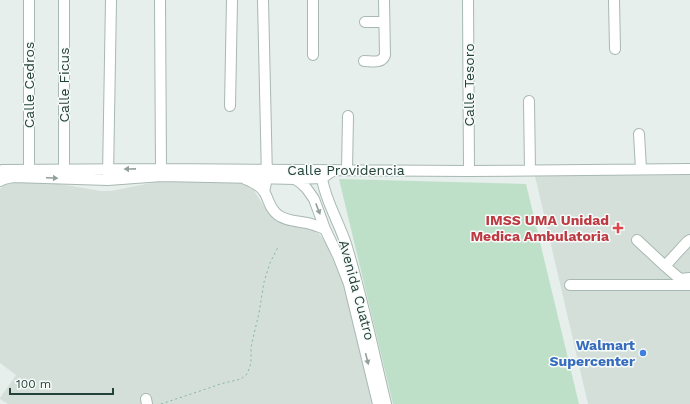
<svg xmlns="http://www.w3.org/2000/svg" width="690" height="404" viewBox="0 0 690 404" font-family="'Work Sans',sans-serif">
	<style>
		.built { fill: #d4dfda }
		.green { fill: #bfe0c8 }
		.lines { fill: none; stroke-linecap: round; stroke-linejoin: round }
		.minor-casing { stroke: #a8b8b2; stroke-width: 12 }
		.path { stroke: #86b3a5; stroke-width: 1; stroke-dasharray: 2 3; stroke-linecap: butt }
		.minor { stroke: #fff; stroke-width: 10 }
		.oneway { fill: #92a09c }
		.health-dot { fill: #e0444e; stroke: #f7fbf9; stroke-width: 1.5 }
		.shop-dot { fill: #3f7fe0; stroke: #f7fbf9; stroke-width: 1.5 }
		.labels { text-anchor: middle; stroke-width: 3; stroke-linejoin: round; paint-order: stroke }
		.street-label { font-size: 14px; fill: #24423a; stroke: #f7fbf9 }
		.health-label { font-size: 14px; font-weight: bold; fill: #be3a42; stroke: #f7fbf9; text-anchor: end }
		.shop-label { font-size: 14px; font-weight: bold; fill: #366cbe; stroke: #f7fbf9; text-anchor: end }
	</style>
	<rect width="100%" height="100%" fill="#e6efeb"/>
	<path class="built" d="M690 175V404H588L535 176Z
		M17 181 54 183 101 191H111L161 181 238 182 248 185 253 189 263 205 271 215 283 223 292 227 312 229 319 234 326 243 345 290 372 404H8L0 399V398L16 375 0 363V189L4 184 10 182Z"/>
	<path class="green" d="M339 179 526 184 579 404H393Z"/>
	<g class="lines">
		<defs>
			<path id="minor" d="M29 0V169
				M64 0V170
				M160 0 161 169
				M263 0 267 178 264 192
				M313 0V55
				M468 0 469 171
				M614 0 615 49
				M365 22H384
				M364 61C372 61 382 64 385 55L384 0
				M529 101 530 170
				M230 106 232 0
				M639 134 641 169
				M347 170 348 116
				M0 171 2 170 161 169 306 170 469 171 690 169
				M321 171C323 196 338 220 346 244 362 296 373 350 386 404
				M108 176 111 0
				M245 179C253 182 261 186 265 193 269 201 270 209 278 215 286 221 297 221 307 223 313 224 319 227 325 229
				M295 179 301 183 307 189 314 199 325 229 338 256 349 284 378 404
				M0 181 4 179 13 177 108 180 162 176 295 179 322 178 334 170
				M637 240 665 266 687 242 690 240
				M665 266 680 279 690 278
				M570 285H690
				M146 399 147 404"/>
		</defs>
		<use href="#minor" class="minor-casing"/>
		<path class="path" d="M161 404 212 387 220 384 241 379 247 374 249 369 251 363V347L259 313 264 282 270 263 278 247 277 246"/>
		<use href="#minor" class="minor"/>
	</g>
	<defs><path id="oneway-solid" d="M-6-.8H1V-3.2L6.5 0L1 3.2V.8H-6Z"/></defs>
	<g class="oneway">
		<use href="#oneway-solid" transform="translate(130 169) rotate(179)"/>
		<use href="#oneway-solid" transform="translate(52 178) rotate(2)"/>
		<use href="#oneway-solid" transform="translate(318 209) rotate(69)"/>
		<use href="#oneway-solid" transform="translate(367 359) rotate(76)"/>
	</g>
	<path class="health-dot" d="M616 222h4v4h4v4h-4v4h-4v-4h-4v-4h4z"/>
	<circle class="shop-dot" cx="643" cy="353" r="4"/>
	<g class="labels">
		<g class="street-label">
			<text transform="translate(29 85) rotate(-90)" y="5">Calle Cedros</text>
			<text transform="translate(64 85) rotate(-90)" y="5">Calle Ficus</text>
			<text transform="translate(469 85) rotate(-90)" y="5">Calle Tesoro</text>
			<text x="346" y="175">Calle Providencia</text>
			<text transform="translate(357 290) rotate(75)" y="5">Avenida Cuatro</text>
		</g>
		<g class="health-label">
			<text x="609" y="225">IMSS UMA Unidad<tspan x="609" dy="16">Medica Ambulatoria</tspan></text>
		</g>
		<g class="shop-label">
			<text x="635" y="350">Walmart<tspan x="635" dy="16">Supercenter</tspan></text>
		</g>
	</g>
	<path d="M10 388v6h103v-6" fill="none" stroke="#24423a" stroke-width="2"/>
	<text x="16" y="388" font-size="12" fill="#24423a" stroke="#f7fbf9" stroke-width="3" paint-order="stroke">100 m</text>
</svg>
